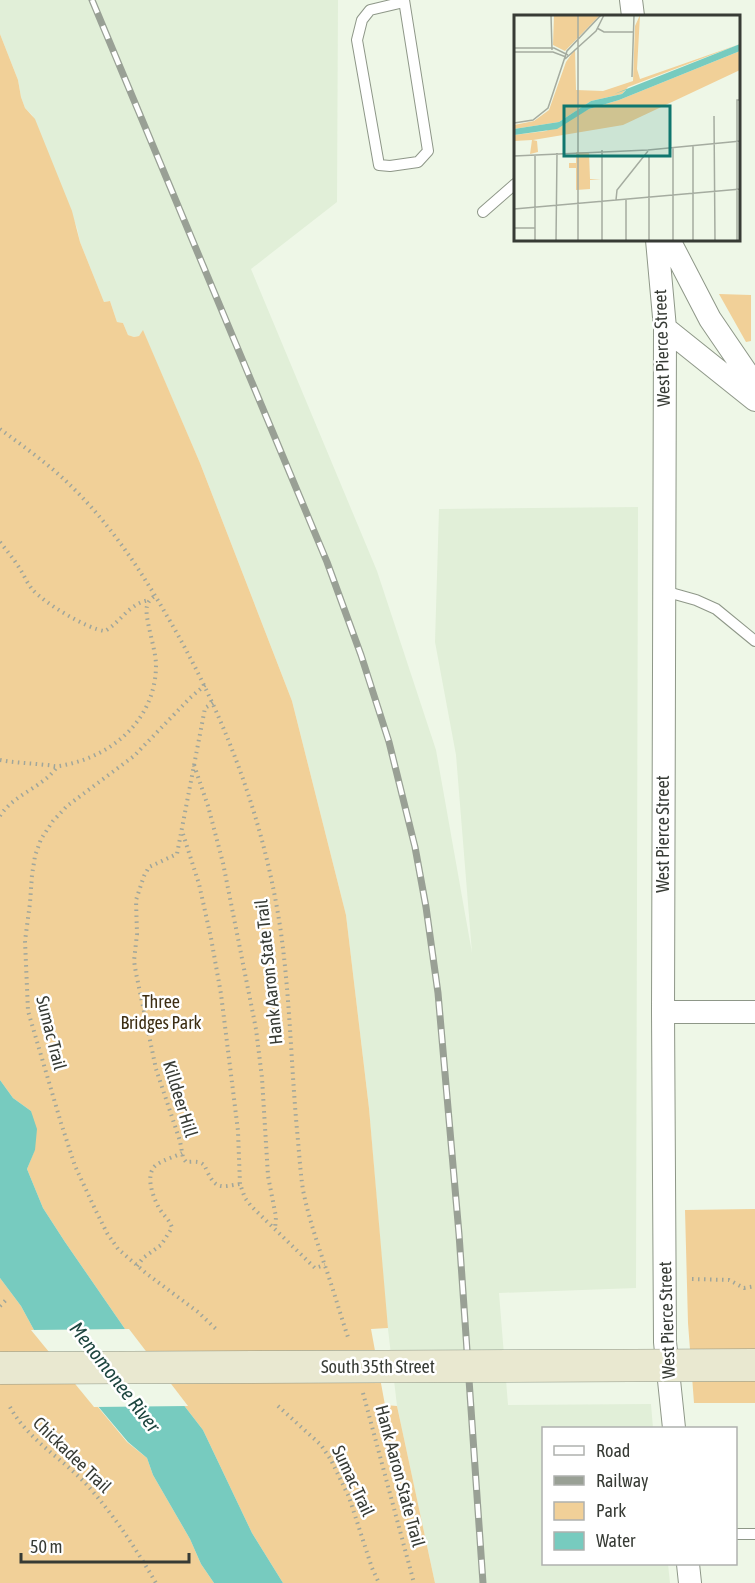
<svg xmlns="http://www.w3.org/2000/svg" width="755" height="1583" viewBox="0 0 755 1583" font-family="'Asap Condensed',sans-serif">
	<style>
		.built { fill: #e1efd8 }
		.green { fill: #f1d098 }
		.water { fill: #77cbbf }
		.pier { fill: #eef7e7 }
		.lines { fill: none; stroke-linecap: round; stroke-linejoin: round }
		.service-casing { stroke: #8e9788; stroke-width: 12 }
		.minor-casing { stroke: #8e9788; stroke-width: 24 }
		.path { stroke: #a0a69b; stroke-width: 4; stroke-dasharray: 1.5 4.5; stroke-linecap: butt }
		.service { stroke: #fff; stroke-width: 10 }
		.minor { stroke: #fff; stroke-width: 22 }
		.rail-casing { stroke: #99a095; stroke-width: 7 }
		.rail { stroke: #fff; stroke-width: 4.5; stroke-dasharray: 14; stroke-linecap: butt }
		.secondary-bridge-casing { stroke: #8e9788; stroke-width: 33; stroke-linecap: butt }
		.secondary-bridge { stroke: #e9e8d0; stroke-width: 32 }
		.labels { text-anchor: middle; stroke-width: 5; stroke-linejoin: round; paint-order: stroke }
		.street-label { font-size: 18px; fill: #373b35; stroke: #fff }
		.park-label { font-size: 18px; fill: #3d2e13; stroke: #fff }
		.water-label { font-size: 20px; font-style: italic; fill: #1d453f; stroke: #fff }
		.inset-road { fill: none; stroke: #a5aca0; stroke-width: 1.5 }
		.view { fill: #0f766e; fill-opacity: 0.15; stroke: #0f766e; stroke-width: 3 }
		.inset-edge { fill: none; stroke: #373b35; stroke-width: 3 }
	</style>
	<rect width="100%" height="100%" fill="#eef7e7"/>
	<path class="built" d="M0 0H338L337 202 251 269 377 571 436 750 472 953 456 755 435 642 439 509 638 507 636 1288 499 1293 508 1405 651 1404 653 1428H544V1564H668L670 1583H435L397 1406 386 1312 369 1108 346 915 292 701 200 463 143 331 139 336 134 337 128 335 123 323 117 322 110 301 104 302 80 242 77 228 32 115 25 108 21 97 18 80 0 34Z"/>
	<path class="green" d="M0 34 18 80 21 97 25 108 35 119 72 211 80 242 104 302 110 301 117 322 123 323 128 335 134 337 139 336 143 330 200 463 292 701 346 915 369 1108 388 1328 371 1329 385 1405 397 1406 435 1583H283L252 1533 203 1430 125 1329 65 1242 43 1208 27 1169 35 1149 31 1111 13 1098 0 1080Z
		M719 294 751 295V341L746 342Z
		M755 1209V1403H694L688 1323 685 1210Z
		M0 1278 21 1306 34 1330 127 1442 147 1458 153 1475 190 1539 201 1564 214 1583H0Z"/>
	<path class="water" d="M0 1080 13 1098 31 1111 37 1129 35 1150 27 1169 43 1208 65 1242 125 1329 203 1430 252 1533 283 1583H214L201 1564 190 1539 153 1475 147 1458 128 1442 34 1330 21 1306 0 1278Z"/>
	<path class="pier" d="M129 1329 188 1406 94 1407 31 1330Z"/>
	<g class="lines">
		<defs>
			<path id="service" d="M404 0 428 151 418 162 390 166 379 165 357 40 362 20 370 10 404 2
				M483 212 515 184
				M664 591 696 600 716 609 755 641
				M736 1534H755"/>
			<path id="minor" d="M631 0 633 16
				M657 240 665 328 663 1012 665 1342 674 1428
				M669 240 710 319 755 385
				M665 328 755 400
				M663 1012H755
				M688 1564 690 1583"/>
		</defs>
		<use href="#service" class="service-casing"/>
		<use href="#minor" class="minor-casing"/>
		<path class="path" d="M0 429C24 447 50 465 71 486 110 524 140 569 167 616 224 713 265 821 281 933 290 998 291 1064 297 1130 299 1150 300 1170 303 1190 308 1215 316 1239 324 1263 333 1288 340 1314 349 1340
			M0 542C7 551 14 559 20 569 24 575 27 583 32 589 44 603 87 629 105 631 122 621 129 603 150 600
			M205 685 190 698 134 756 67 806 53 821 41 839 35 856 32 875 30 903 25 941 28 1011 61 1123 75 1166 95 1209 107 1233 118 1249 147 1274 198 1312 216 1329
			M213 703 205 708 177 854 149 867 144 876 136 900 137 934 134 961 136 973 156 1069 180 1141 183 1158 186 1162C190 1162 197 1161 201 1163 205 1165 205 1167 207 1171 216 1190 221 1187 240 1184L245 1198 251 1206 315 1268 325 1265
			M0 760C15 763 30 763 46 765 51 765 55 767 59 766 111 758 156 720 156 665 156 649 144 617 147 606 148 601 152 598 156 595
			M194 765 208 806 223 863 256 1029 262 1078 268 1176 276 1217 275 1229
			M0 816C14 794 42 788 57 767
			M183 834 199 884 211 938 221 994 238 1131 240 1184
			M137 1266 143 1258 161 1245 172 1228C170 1220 163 1215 159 1208 153 1197 145 1176 155 1166 162 1160 174 1157 182 1153
			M692 1279 729 1280 744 1288 755 1286
			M0 1306 8 1298
			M363 1393 414 1583
			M278 1406 321 1445 331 1460 349 1497 372 1568 379 1583
			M10 1407C28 1440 62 1458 87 1485 114 1515 136 1549 156 1583"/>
		<use href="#service" class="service"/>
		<use href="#minor" class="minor"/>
		<defs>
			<path id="rail" d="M92 0 327 562 361 655 389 742 415 847 426 907 438 993 459 1234 483 1583"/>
		</defs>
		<use href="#rail" class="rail-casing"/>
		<use href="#rail" class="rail"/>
		<defs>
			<path id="secondary-bridge" d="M0 1368 755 1365"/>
		</defs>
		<use href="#secondary-bridge" class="secondary-bridge-casing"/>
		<use href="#secondary-bridge" class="secondary-bridge"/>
	</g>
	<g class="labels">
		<g class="street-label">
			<text transform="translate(662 348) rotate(-92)" y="6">West Pierce Street</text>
			<text transform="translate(663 834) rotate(-90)" y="6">West Pierce Street</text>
			<text transform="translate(269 972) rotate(-96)" y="6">Hank Aaron State Trail</text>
			<text transform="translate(51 1033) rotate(76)" y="6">Sumac Trail</text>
			<text transform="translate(180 1099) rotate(73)" y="6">Killdeer Hill</text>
			<text transform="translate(667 1320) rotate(-92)" y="6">West Pierce Street</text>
			<text x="378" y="1373">South 35th Street</text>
			<text transform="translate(72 1455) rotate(44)" y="6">Chickadee Trail</text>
			<text transform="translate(400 1476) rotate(75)" y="6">Hank Aaron State Trail</text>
			<text transform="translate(353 1481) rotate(65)" y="6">Sumac Trail</text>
		</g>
		<g class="park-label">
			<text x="161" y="1008">Three<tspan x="161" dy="21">Bridges Park</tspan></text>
		</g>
		<g class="water-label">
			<text transform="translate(115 1377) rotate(52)" y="7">Menomonee River</text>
		</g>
	</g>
	<g transform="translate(514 15)">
		<rect width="226" height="226" fill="#eef7e7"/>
		<path d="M40 0H86L51 36 39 30ZM126 0 123 54 126 64 226 29 114 72 108 79 77 86 45 107 0 114V110L20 106 35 95 52 47 61 34 62 75 89 76 119 66 121 11ZM226 36V55L109 110 19 125 23 126 24 137 16 139 18 125 0 126V120L32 116 75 94 105 85ZM62 137H75L76 164H87L76 165V174L62 175V153H55V148H62Z" fill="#f1d098"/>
		<path d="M226 29V36L105 85 75 94 43 114 0 120V114L45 107 77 86 108 79 112 75 100 79Z" fill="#77cbbf"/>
		<path class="inset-road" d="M37 0 38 35M64 0V226M83 13 90 17H120M0 33H40L54 40M0 37H39L52 42M51 44 82 16 90 0M118 62 120 0M200 101 201 226M0 108 19 105 34 93 53 36 87 0M179 131V226M159 133V226M88 135V226M0 141 134 135 227 126M0 147V194M102 185 103 175 134 136M0 194 227 174M0 213H21M21 226V140M42 226 43 138M112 226V184M135 226V142M223 226V85H227"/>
		<path class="view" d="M50 91H156V141H50Z"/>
		<rect width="226" height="226" class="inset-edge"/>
	</g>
	<rect x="542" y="1427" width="195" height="138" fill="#ffffff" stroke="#afb1ae" stroke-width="1.5"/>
	<rect x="554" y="1446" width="30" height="9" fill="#ffffff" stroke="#afb1ae" stroke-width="1.5"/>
	<text x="596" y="1457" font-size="18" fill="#373b35">Road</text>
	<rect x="554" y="1476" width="30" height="9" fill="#99a095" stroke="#afb1ae" stroke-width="1.5"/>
	<text x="596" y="1487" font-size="18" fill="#373b35">Railway</text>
	<rect x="554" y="1502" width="30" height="18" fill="#f1d098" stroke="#afb1ae" stroke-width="1.5"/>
	<text x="596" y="1517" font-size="18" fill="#373b35">Park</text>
	<rect x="554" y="1532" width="30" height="18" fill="#77cbbf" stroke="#afb1ae" stroke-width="1.5"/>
	<text x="596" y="1547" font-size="18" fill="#373b35">Water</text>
	<path d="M21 1553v9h168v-9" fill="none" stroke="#373b35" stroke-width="3"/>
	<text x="30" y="1553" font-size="18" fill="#373b35" stroke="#ffffff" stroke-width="4.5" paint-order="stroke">50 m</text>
</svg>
